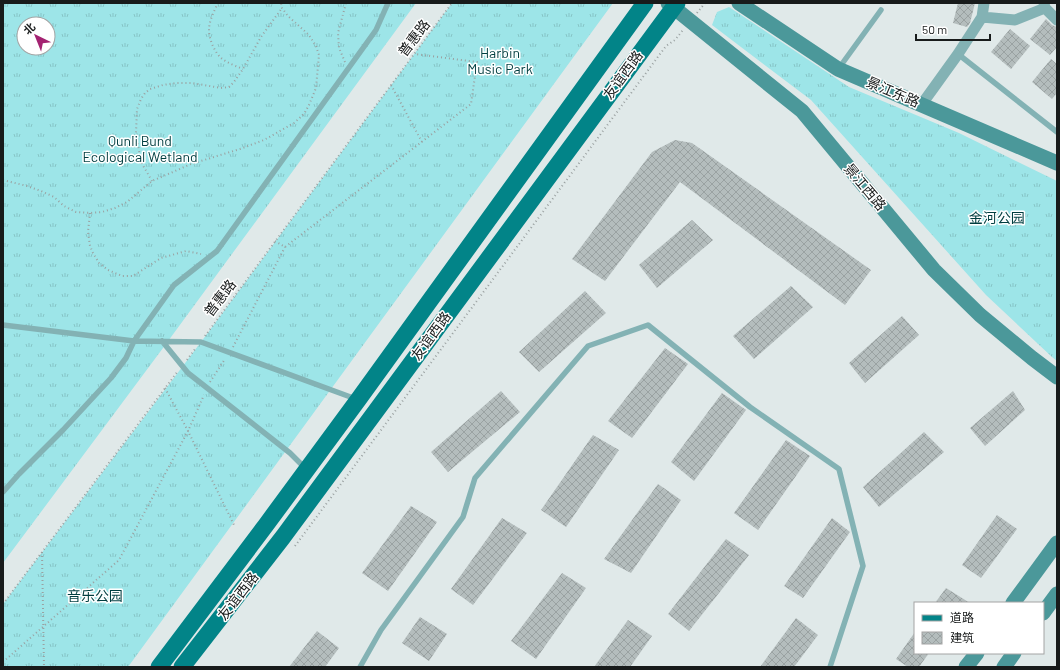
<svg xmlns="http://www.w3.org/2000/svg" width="1060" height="670" viewBox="0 0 1060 670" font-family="Barlow,'Noto Sans SC',sans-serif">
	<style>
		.grass { fill: url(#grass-tufts); fill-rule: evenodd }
		.building { fill: url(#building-cross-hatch) }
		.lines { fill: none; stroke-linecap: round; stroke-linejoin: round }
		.path { stroke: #9aa1a1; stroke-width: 2; stroke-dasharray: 1 3; stroke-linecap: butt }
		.service { stroke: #83b2b4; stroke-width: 5.5 }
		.minor { stroke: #83b2b4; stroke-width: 11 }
		.secondary { stroke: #4b989a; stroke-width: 15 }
		.primary { stroke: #028488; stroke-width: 17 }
		.labels { text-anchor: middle; stroke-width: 3; stroke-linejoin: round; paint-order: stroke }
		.street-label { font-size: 14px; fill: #181b1b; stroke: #fff }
		.park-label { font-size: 14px; fill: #003e40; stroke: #fff }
	</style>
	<defs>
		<pattern id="grass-tufts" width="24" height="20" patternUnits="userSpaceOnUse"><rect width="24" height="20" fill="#9de5e8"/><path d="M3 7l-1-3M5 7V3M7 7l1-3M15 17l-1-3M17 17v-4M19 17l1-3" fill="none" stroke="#86c4c6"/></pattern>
		<pattern id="building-cross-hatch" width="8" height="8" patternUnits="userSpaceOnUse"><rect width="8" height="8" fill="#b4bdbd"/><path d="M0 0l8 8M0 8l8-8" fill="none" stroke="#9aa2a2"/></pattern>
	</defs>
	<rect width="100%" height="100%" fill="#e0e9e9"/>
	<path class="grass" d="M3 3H416L163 348 3 563ZM24 24H48V48H24Z
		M452 3H613L128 667H3V604L201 342Z
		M729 7 849 87 959 133 1057 181V361L1052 357 986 295 811 100 712 25 717 12Z"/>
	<path class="building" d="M958 3H975L970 23 967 27 953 23Z
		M1046 19 1052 25 1057 27V47L1050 55 1030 39Z
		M1010 29 1030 46 1011 69 991 52Z
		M1051 59 1057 64V93L1052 99 1032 82Z
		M675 140 692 143 871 270 845 305 680 182 605 281 572 259 652 152Z
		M692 220 713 240 657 288 639 265Z
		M791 286 813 307 754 359 733 336Z
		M585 291 606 313 539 372 519 352Z
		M902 316 919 335 865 383 849 363Z
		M665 348 688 364 632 438 608 421Z
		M501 391 520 412 448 472 431 452Z
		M1013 391 1025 410 985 446 970 428Z
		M722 393 746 410 694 481 671 462Z
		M924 432 944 452 879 507 863 487Z
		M593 435 619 450 566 527 541 510Z
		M786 440 810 456 758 530 734 513Z
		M658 484 681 500 631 573 604 559Z
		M411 506 437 522 388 591 362 573Z
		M997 515 1017 529 981 578 962 565Z
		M502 518 527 533 473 605 451 589Z
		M832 518 850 532 803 598 784 586Z
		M726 539 749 555 689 631 668 614Z
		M562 573 586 588 536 659 511 641Z
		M946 588 970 603H935Z
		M420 617 447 634 429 661 402 643Z
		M796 618 818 635 794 667H760Z
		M628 620 652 636 630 667H594Z
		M317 631 339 648 325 667H289Z
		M915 632V653H929L919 667H908L896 659Z"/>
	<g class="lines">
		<path class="path" d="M218 3C214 11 209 21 209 30 209 39 214 51 221 58 227 63 236 66 243 69
			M3 4 4 3
			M697 13 705 3
			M345 62 339 48 338 33 346 3
			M391 85 422 142
			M3 180 27 186 41 191 54 197 64 206 76 212 90 213 102 212 115 208 127 202 152 181 166 175 191 164 240 149 264 140 294 123 304 114 309 105 316 88 319 55 316 46 309 35 288 16 282 8 281 3
			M152 181 141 162 136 133 137 109 141 99 145 93 150 89 163 85 176 83H192L221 88 229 87 234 82 243 69 261 37 282 8
			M90 213 88 232 90 246 93 253 99 263 108 270 122 276H133L161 258 186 251 201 254
			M275 241 285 247 471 104 477 62 415 54
			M205 336 452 3
			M233 347 285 247
			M187 360 195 349
			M210 382 225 359
			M165 388 188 431 235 527
			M295 546 666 46 675 40 683 30
			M42 552 44 667
			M3 604 178 371
			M3 662 119 560 188 431 204 395"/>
		<path class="service" d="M958 54 1057 132
			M839 68 881 10
			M3 325 134 341 201 342 356 399
			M162 341 188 373 290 453 305 468
			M3 492 19 474 63 430 111 378 126 358 134 341 174 285 217 251 376 30 388 3
			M360 667 381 630 463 517 475 478 588 346 648 325 750 407 839 469 863 566 830 667"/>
		<path class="minor" d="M1045 8 1057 20
			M982 17 984 3
			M922 104 958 54 982 17 1015 20 1045 8 1044 3"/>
		<path class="secondary" d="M668 3 802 111 934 270 980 315 1032 358 1057 377
			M739 3 838 69 1057 163
			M1013 603 1057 543
			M1043 613 1057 594
			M966 667 977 653
			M1004 667 1014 653"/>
		<path class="primary" d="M159 667 266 525 358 400 645 3
			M182 667 283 537 677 3"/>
	</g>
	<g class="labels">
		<g class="street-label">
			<text transform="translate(414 38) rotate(-53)" y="5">普惠路</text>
			<text transform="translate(623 75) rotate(-54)" y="5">友谊西路</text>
			<text transform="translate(893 92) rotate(23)" y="5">景江东路</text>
			<text transform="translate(865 187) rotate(50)" y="5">景江西路</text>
			<text transform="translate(220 298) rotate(-53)" y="5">普惠路</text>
			<text transform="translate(431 336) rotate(-54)" y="5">友谊西路</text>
			<text transform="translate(238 596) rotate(-52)" y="5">友谊西路</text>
		</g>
		<g class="park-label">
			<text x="500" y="58">Harbin<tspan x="500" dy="16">Music Park</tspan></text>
			<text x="140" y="146">Qunli Bund<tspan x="140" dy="16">Ecological Wetland</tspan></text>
			<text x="997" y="223">金河公园</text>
			<text x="95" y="601">音乐公园</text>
		</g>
	</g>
	<rect width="1060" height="670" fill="none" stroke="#181b1b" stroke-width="8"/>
	<rect x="914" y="602" width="130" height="52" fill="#ffffff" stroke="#a3a4a4"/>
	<rect x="922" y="615" width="20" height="6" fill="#028488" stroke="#a3a4a4"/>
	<text x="950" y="622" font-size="12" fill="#181b1b">道路</text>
	<rect x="922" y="632" width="20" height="12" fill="url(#building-cross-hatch)" stroke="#a3a4a4"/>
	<text x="950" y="642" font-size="12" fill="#181b1b">建筑</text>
	<g transform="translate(36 36) rotate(317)"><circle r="19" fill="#ffffff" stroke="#a3a4a4"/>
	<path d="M0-3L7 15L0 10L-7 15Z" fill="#a42372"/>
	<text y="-6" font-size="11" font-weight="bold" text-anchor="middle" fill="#181b1b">北</text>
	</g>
	<path d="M916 34v6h74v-6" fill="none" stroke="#181b1b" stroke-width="2"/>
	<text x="922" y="34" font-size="12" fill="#181b1b" stroke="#ffffff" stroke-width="3" paint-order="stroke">50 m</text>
</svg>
